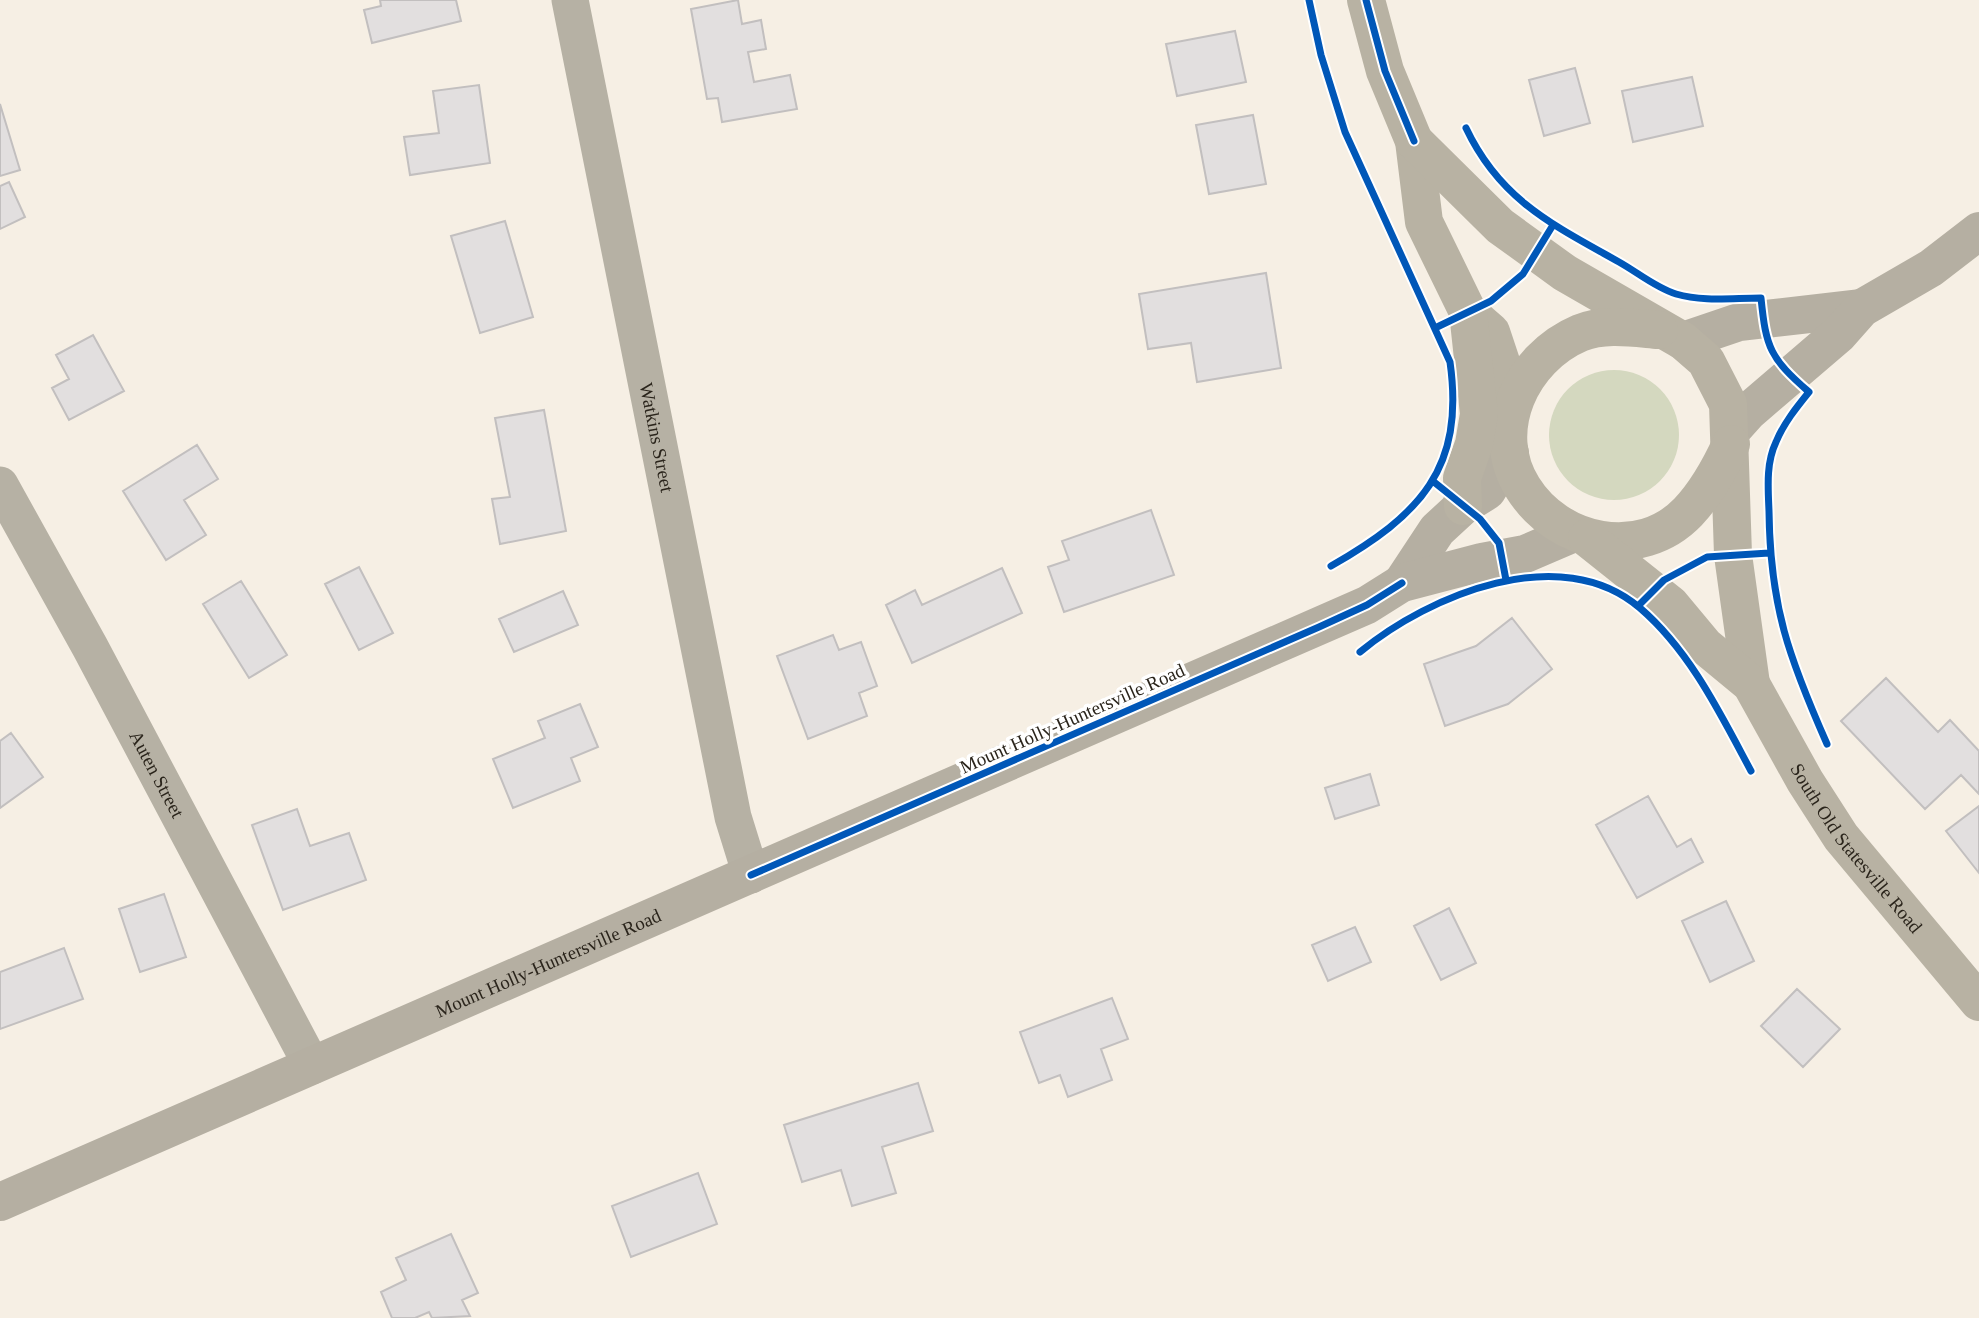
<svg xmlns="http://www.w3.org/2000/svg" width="1979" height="1318" viewBox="0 0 1979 1318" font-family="'Times New Roman',serif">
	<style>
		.green { fill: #d4d8bf }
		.building { fill: #e2dfdf; stroke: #c2bfbf; stroke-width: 2 }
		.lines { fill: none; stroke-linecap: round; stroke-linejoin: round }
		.street { stroke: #b6b1a4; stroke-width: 37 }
		.secondary { stroke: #b5afa2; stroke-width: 38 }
		.primary { stroke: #b8b2a3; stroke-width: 38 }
		.cycleway-casing { stroke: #fff; stroke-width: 11 }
		.cycleway { stroke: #0057b8; stroke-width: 7 }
		.labels { text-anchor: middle; stroke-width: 7; stroke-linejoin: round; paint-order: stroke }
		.street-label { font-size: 19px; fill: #2b251c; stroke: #fff }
	</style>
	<rect width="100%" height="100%" fill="#f6efe4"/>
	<path class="green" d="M1549 435a65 65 0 1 1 130 0a65 65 0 1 1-130 0Z"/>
	<path class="building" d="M380 0H456L461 21 372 43 364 10 381 6Z
		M738 0 742 24 761 20 766 49 748 52 754 82 790 75 797 109 722 122 718 98 707 99 691 9Z
		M1235 31 1246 82 1177 96 1166 44Z
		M1575 68 1590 123 1544 136 1529 80Z
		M1692 77 1703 126 1633 142 1622 91Z
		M479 85 490 163 410 175 404 137 439 133 433 91Z
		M0 104 20 170 0 176Z
		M1253 115 1266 184 1209 194 1196 125Z
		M9 182 25 217 0 229V186Z
		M505 221 533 317 480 333 451 236Z
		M1266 273 1281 368 1197 382 1191 343 1148 349 1139 294Z
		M93 335 124 391 69 420 52 388 69 379 56 355Z
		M544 410 566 531 500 544 492 499 510 497 495 418Z
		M197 445 218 479 184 500 206 535 166 560 123 491Z
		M1151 510 1174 575 1064 612 1048 567 1069 560 1062 541Z
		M359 567 393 633 359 650 325 584Z
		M1002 568 1022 613 912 663 886 605 915 590 922 605Z
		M241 581 287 655 249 678 203 604Z
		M563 591 578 625 514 652 499 619Z
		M1512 618 1552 669 1508 704 1445 726 1424 664 1476 646Z
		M833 635 839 650 861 642 877 686 859 693 867 716 808 739 777 656Z
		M1886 678 1938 732 1950 720 1979 751V794L1961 775 1925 809 1841 721Z
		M580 704 598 747 571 758 580 781 513 808 493 759 545 738 538 721Z
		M11 733 43 777 0 808V741Z
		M1370 774 1379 805 1335 819 1325 788Z
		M1648 796 1677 847 1691 839 1703 862 1637 898 1596 825Z
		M1979 806V873L1946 831Z
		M297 809 310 846 349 833 366 880 283 910 252 825Z
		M164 894 186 957 140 972 119 909Z
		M1726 901 1754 961 1710 982 1682 921Z
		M1449 908 1476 963 1441 980 1414 926Z
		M1355 927 1371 962 1328 981 1312 945Z
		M64 948 83 999 0 1029V972Z
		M1797 989 1840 1029 1803 1067 1761 1026Z
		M1112 998 1128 1039 1101 1049 1112 1080 1068 1097 1060 1075 1039 1083 1020 1032Z
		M918 1083 933 1131 882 1147 896 1193 852 1206 841 1170 802 1182 784 1125Z
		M698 1173 717 1224 631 1257 612 1206Z
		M451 1234 478 1293 462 1300 470 1316 432 1318 429 1312 415 1318H392L381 1292 406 1280 396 1258Z"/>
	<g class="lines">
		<g class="street">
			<path id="s1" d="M570 0 733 817 751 875"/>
			<path id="s2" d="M0 485 90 647 312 1066"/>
		</g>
		<g class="secondary">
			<path d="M1683 341 1739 322 1862 308"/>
			<path d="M1731 431 1748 412 1839 334 1862 308 1931 268 1979 231"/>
			<path d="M1402 583 1437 530 1463 506 1487 491 1510 453"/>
			<path id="s3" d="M0 1202 1367 605 1402 583 1482 562 1525 554 1574 533"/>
		</g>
		<g class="primary">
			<path d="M1366 0 1385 71 1414 141 1424 222 1468 312 1491 332 1514 401"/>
			<path d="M1414 141 1500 226 1565 273 1683 341 1706 361 1728 404 1733 555 1751 684"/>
			<path d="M1659 330C1634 328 1604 323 1580 333 1521 358 1487 431 1523 488 1558 544 1640 562 1688 512 1707 492 1720 468 1731 444"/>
			<path d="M1463 506 1462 478 1474 444 1479 414 1468 312"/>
			<path id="s4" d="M1587 538 1670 604 1705 646 1751 684 1805 781 1841 837 1979 1002"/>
		</g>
		<defs>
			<path id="cycleway" d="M1309 0 1321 55 1345 132 1450 362C1465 469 1420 515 1331 566
				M1366 0 1385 71 1414 141
				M1466 128C1500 200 1553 225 1619 262 1637 272 1656 288 1676 294 1703 302 1732 298 1761 298 1766 348 1770 358 1809 392 1796 408 1784 423 1776 442 1766 463 1768 487 1769 511 1770 606 1789 658 1827 744
				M1435 328 1491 301 1523 274 1553 225
				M1434 482 1480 519 1499 543 1506 580
				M1638 606 1664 580 1707 557 1769 553
				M1360 652C1429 595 1561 540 1640 608 1690 651 1720 713 1751 771
				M751 875 1319 627 1367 605 1402 583"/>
		</defs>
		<use href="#cycleway" class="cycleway-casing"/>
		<use href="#cycleway" class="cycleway"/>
	</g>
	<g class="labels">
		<g class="street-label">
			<text dy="7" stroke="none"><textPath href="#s1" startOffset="446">Watkins Street</textPath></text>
			<text transform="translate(1072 718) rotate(-24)" y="7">Mount Holly-Huntersville Road</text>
			<text dy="7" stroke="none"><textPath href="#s2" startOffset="329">Auten Street</textPath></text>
			<text dy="7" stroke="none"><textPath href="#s4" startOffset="416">South Old Statesville Road</textPath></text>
			<text dy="7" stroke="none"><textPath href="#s3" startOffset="598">Mount Holly-Huntersville Road</textPath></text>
		</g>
	</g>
</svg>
